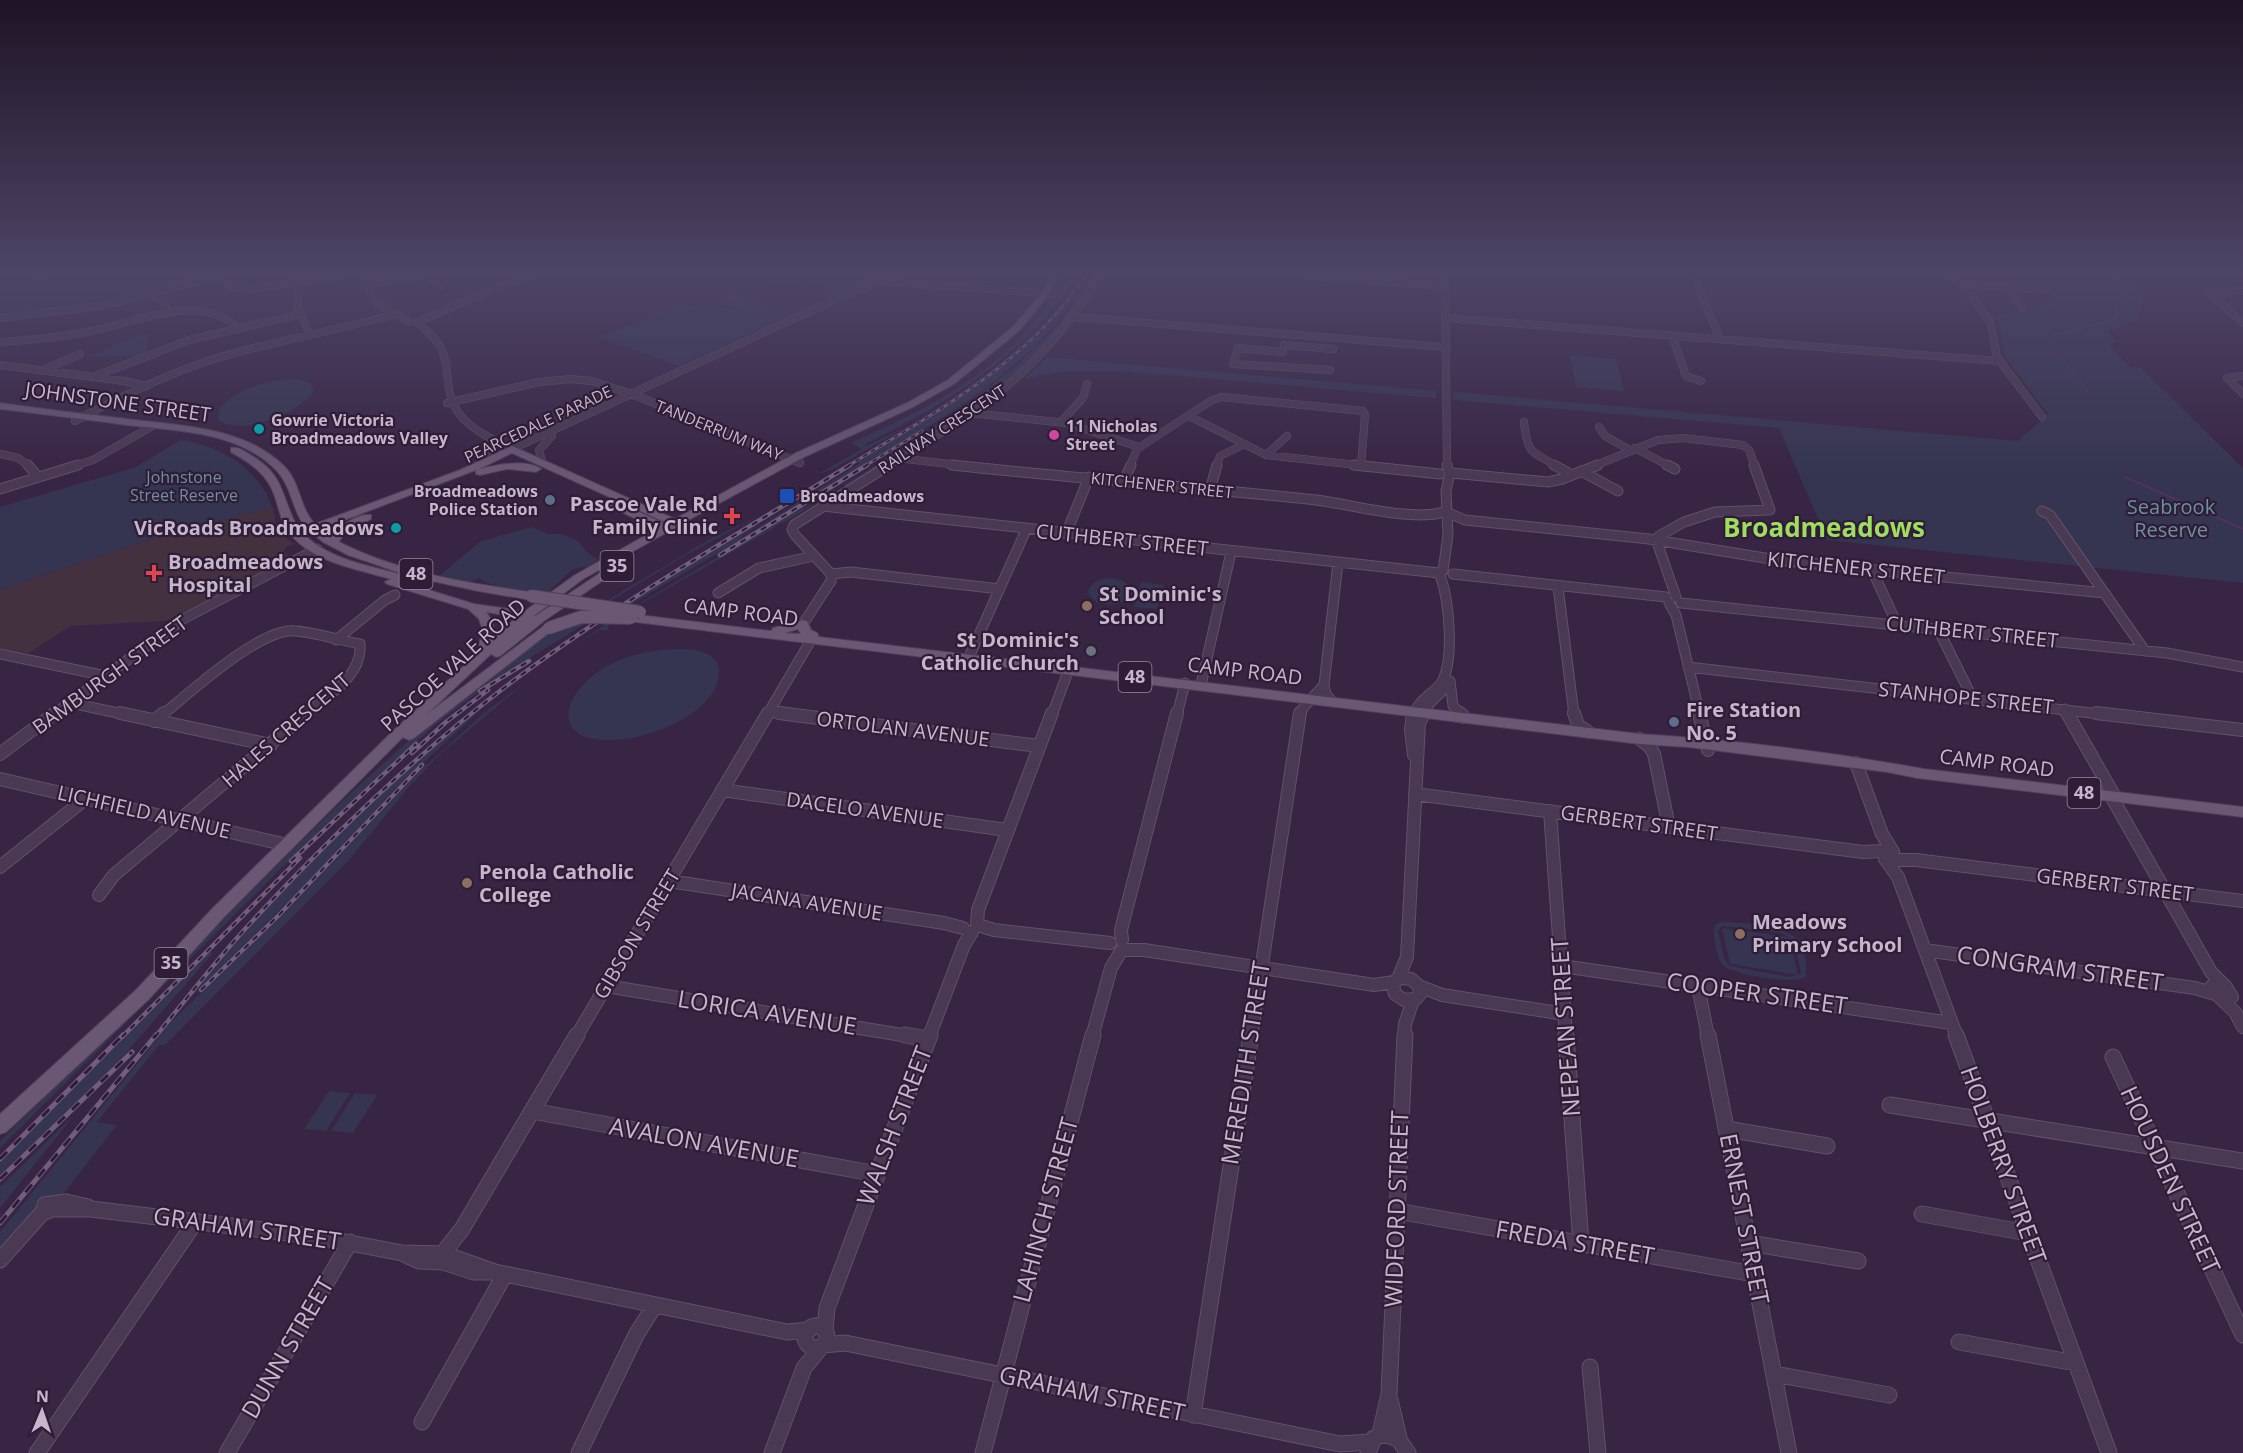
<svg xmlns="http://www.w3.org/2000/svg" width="2243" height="1453" viewBox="0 0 2243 1453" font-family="'Open Sans',sans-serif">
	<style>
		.medical { fill: #433140 }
		.green { fill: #353551; fill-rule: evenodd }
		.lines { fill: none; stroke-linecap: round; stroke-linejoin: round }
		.stream-far1 { stroke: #513062; stroke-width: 1.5 }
		.stream { stroke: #513062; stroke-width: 2 }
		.minor-far3-casing { stroke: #62516a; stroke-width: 8 }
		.minor-far2-casing { stroke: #62516a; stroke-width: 11 }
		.minor-far1-casing { stroke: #62516a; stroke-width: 14 }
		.minor-casing { stroke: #62516a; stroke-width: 17 }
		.major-casing { stroke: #504059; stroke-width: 2 }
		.minor-far3 { stroke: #4a3953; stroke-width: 7 }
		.minor-far2 { stroke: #4a3953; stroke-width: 9 }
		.minor-far1 { stroke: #4a3953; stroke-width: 12 }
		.minor { stroke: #4a3953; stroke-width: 15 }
		.major { fill: #695773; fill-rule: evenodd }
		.rail-far2-casing { stroke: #715d7c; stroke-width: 3 }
		.rail-far1-casing { stroke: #715d7c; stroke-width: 4.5 }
		.rail-casing { stroke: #715d7c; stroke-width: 5 }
		.rail-far2 { stroke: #2f1d38; stroke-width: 1.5; stroke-dasharray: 4.5; stroke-linecap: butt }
		.rail-far1 { stroke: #2f1d38; stroke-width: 2; stroke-dasharray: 6; stroke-linecap: butt }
		.rail { stroke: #2f1d38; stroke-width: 3; stroke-dasharray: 10; stroke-linecap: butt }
		.major-bridge-casing { stroke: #504059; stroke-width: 14; stroke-linecap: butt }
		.major-bridge { stroke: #695773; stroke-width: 12 }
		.culture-dot { fill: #0f9aa8; stroke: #2f1d38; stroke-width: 2 }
		.hotel-dot { fill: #d1479c; stroke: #2f1d38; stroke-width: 2 }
		.transit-dot { fill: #1a4fb4; stroke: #2f1d38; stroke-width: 2 }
		.service-dot { fill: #5c6f8a; stroke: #2f1d38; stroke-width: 2 }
		.health-dot { fill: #e0444e; stroke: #2f1d38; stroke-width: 2 }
		.education-dot { fill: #8d6e63; stroke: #2f1d38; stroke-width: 2 }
		.worship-dot { fill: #6b7280; stroke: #2f1d38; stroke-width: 2 }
		.labels { text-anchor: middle; stroke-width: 4.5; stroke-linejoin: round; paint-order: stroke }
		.far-poi-label { font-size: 16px; font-weight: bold; fill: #c5b6cc; stroke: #2f1d38; text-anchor: start }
		.far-street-label { font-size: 16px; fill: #c5b6cc; stroke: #2f1d38 }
		.far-park-label { font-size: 16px; fill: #6b909f; stroke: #2f1d38 }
		.shield { fill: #2f1d38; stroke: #9888a0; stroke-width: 1.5 }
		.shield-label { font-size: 18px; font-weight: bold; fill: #c5b6cc }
		.street-label { font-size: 20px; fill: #c5b6cc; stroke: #2f1d38 }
		.poi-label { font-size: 20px; font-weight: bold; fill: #c5b6cc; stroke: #2f1d38; text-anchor: start }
		.park-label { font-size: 20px; fill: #6b909f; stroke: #2f1d38 }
		.near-street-label { font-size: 24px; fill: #c5b6cc; stroke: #2f1d38 }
		.district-label { font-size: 26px; font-weight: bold; fill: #9fdd60; stroke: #2f1d38 }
	</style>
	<rect width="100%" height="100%" fill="#382443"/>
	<path class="medical" d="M273 507 277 532 295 544 286 547 283 552 292 557 166 621 70 626 29 653 0 648V590L165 534Z"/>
	<path class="green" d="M0 273H228L96 306 0 316Z
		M790 273H836L801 280 786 287 765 281Z
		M1070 273H1078C1040 335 976 385 913 419 897 428 880 436 864 445L867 446 908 426 831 470 816 475 862 449 851 443C946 399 1014 366 1070 273Z
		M1092 273H1099L1059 332 1018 373 978 406 849 486 842 485 867 471 966 405 1013 369 1060 324Z
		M2030 273H2127L2145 294 2138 319 2107 332 2117 343H2107L2130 367 2141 368 2243 468V583L1827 540 1779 428 1453 400V392L2018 441 2048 414 2005 357 1999 324 1994 316 2056 303 2047 292 2049 289 2037 287 2030 279H2035Z
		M842 274 864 281C857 290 835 299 823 296L834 290 809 280Z
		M730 293 793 314 678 366 600 337 678 304C696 311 716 304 736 310L738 309 720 304 728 300 720 296Z
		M1068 304 1070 305C1018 376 940 419 867 464 788 512 708 559 628 606L624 605 755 525 758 526 782 511 741 536 743 537 860 463 858 462C935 412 1008 377 1068 304Z
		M147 334 148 352 135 356 87 357 138 335Z
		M1570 355 1616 359 1624 391 1576 387Z
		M1047 357 1436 391V398L1120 371H1063L1024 379Z
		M297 379 311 383 313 392C300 413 237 438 218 419L220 408C239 388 271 378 297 379Z
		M181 440C213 445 247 461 264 490 268 495 269 502 273 507L165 534 0 590V507L136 467Z
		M834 489 837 490 787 521 775 526 776 527 644 602 633 607 796 511 819 501Z
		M767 512 688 554 607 603 604 602 712 538Z
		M531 527 549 534H562L578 541 588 553 599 560 589 566 573 569 548 592C525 590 498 591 479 578L469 583 439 576 481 541Z
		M1111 578 1121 580 1131 586 1133 593C1125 608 1093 610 1088 591 1092 581 1102 579 1111 578Z
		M1141 582 1164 585 1157 609 1134 607Z
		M595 618 497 678 434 726 322 828 0 1148V1141L339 804 400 748 551 629Z
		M611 620 607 631 600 630 590 636 526 682 438 756 408 788 349 860 165 1045H159L97 1122 117 1125 61 1197 35 1209 0 1252V1232L171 1022 282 916 418 773 485 712Z
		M689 649C703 651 718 655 719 671 719 713 651 738 616 740 547 744 562 693 605 667 629 653 661 648 689 649Z
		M472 716H474L397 787 305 885 192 996C275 893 369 799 472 716Z
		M1723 922C1743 922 1784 926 1798 940L1800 939 1806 961V977C1794 985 1733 975 1723 965 1717 959 1717 950 1715 942 1714 935 1712 931 1716 924ZM1722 926 1781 933 1789 937 1722 928 1730 964 1798 975 1789 937 1795 945 1801 973 1790 977 1730 966 1724 958 1718 931Z
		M209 952 213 953 120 1060 0 1175V1162Z
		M329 1091 350 1093 326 1131 304 1129Z
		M355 1093 377 1095 353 1133 331 1131Z
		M75 1114 0 1208V1187Z"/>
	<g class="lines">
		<path class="stream-far1" d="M0 289 62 273
			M2087 391 2056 351 2050 339 2053 336 2115 319 2116 307 2124 299 2121 283 2110 273"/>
		<path class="stream" d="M2125 477 2243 529"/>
		<defs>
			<path id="minor-far3" d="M364 273C370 307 384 306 410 322
				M852 273 875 274
				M1274 273 1445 286
				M1445 273 1447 466
				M1693 273 1720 339
				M1913 273 1949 276 1957 279
				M432 274 433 282 441 286
				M876 274 889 277 882 281 870 279Z
				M1952 275 1958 279 1990 321 1997 357 2042 417
				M219 276 231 287 250 289 358 273
				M884 281 937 286
				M299 282 298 308 310 335
				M365 284 434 273
				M1961 284 2045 290
				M947 286 1053 294
				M2003 287 2023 308
				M863 290 882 281
				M2243 291 2208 292 2243 323
				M152 294 166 305 167 314
				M1074 317 1445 347
				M0 318 101 306 232 273
				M1445 318 1999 361
				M418 322 492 289 541 273
				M418 323C426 331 435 337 440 346 451 366 444 390 456 409 468 429 492 439 512 449L860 288 870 279
				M1672 335 1686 376 1701 381
				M0 342C31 340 62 337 92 331 136 322 199 292 237 327
				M1284 345 1333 349
				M1283 352 1238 348 1233 364 1330 370
				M0 365 124 381 146 386
				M44 370 80 354
				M2243 376 2227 378 2243 394
				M93 377 189 340 300 314
				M447 403 539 382 570 379 592 381 637 396 800 463
				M970 413 1066 423 1139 447
				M1189 416 1266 455 1367 466
				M75 421C118 398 162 376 208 361 269 341 333 332 395 314
				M1061 422 1083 398 1087 384
				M1524 422C1527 454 1531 451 1557 466
				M1599 427 1605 436 1630 450
				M1635 448 1669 466
				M0 454 18 458 29 466
				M1266 455 1287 436
				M898 458 966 466
				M542 461 539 450 552 436
				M481 464 493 452V446
				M74 466 93 460 154 425
				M887 466C925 442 966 419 1001 391 1042 358 1075 317 1102 273
				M1130 466 1137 449 1212 400 1222 397 1363 411 1365 415 1361 466
				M1217 466 1220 456 1243 445
				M1594 466 1658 440 1683 438 1743 445 1749 450 1755 466"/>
			<path id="minor-far2" d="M28 465 38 477
				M952 465C1073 478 1195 487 1316 500 1349 504 1414 522 1443 512
				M1354 465 1440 474
				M1447 465 1449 472
				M1554 465 1572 475
				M1667 465 1675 469
				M1581 471 1618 491
				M1451 473 1548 482 1562 479 1598 465
				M1124 481 1131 465
				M0 489 78 465
				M1210 490 1217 465
				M822 506 1439 573
				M2042 511 2050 515 2145 651
				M1448 513 1465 520 1649 539 1777 560 2105 593
				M1066 534 1089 477
				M1872 570 1897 624
				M1443 571 1448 535 1446 491 1449 477
				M831 574 795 535 792 530 794 525 889 465
				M831 574 851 572 1000 589
				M1453 574 1666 597
				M1558 587 1574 715
				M718 593 759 568 814 556
				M1676 597 1657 542 1659 536 1684 522 1715 512 1770 510 1754 465
				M1669 603 1676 615 1700 715
				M1681 603 2167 653 2243 667
				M803 624 831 581V574
				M1938 629 1973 699
				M336 640 385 600 395 595
				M0 654 106 676
				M969 657 1026 530
				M1688 667 2109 715
				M1450 681 1453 706 1462 715
				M1201 685 1231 552
				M1332 701 1326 694 1324 685 1338 563
				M71 703 127 715
				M2065 709 2068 715
				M768 712 791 715
				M53 715 183 619 317 549
				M162 715C191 692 251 636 288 631 303 629 342 641 360 644 363 676 327 696 305 715
				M767 715 811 640
				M1052 715 1069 669
				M1177 715 1185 683
				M1300 715 1303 708 1324 685
				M1413 715C1420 697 1436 693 1443 680 1454 656 1449 602 1441 578
				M1423 715 1429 704 1449 684"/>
			<path id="minor-far1" d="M120 713 271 745
				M779 713 1039 746
				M1413 713 1411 730 1414 755
				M1460 713 1464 717
				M1574 713 1578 725 1588 732
				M1699 713 1708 750
				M2067 713 2115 797
				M2096 713 2243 730
				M154 721 164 713
				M1640 739 1650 747 1654 754 1669 827
				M0 754 55 713
				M1856 763 1882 834 1893 852
				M0 779 287 845
				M722 790 1007 830
				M1415 794 1863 852 1882 851
				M2111 796 2211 972 2226 987
				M1550 811 1566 1037
				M1885 859 1898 877 1957 1037
				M1898 860H1916L2243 901
				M0 867 85 799
				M669 881 944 923 963 928
				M99 895 114 875 307 713
				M977 923 978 910 1052 713
				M978 925 994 930 1110 943
				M1122 940 1121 930 1177 713
				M1123 950H1144L1374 985 1394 982
				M1925 950 2195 988 2215 994
				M1562 966 1951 1023
				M1402 978 1411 979 1419 986 1420 994 1416 999 1404 1000 1395 994 1393 985 1396 980Z
				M1398 979 1407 957 1419 723 1424 713
				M2214 984 2226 987 2232 997C2223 1000 2215 995 2211 987Z
				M606 986 914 1037
				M1419 986 1442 995 1565 1014
				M1698 986 1708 1037
				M2219 997 2235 1012 2243 1027
				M576 1037 768 713
				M929 1037 964 945 972 932
				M1092 1037 1111 968 1121 951
				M1251 1037 1300 713
				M1404 1037 1405 1024 1413 1000"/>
			<path id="minor" d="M905 1035 927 1039
				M1566 1035 1581 1244
				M1708 1035 1789 1453
				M1956 1035 2109 1453
				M2113 1057 2243 1335
				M1890 1105 2243 1161
				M532 1111 877 1174
				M1727 1129 1827 1146
				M45 1205 66 1202 88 1207
				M1397 1211 1754 1274
				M1922 1214 2028 1233
				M1749 1243 1858 1261
				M404 1254 419 1261 443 1262 474 1272H495L787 1332 809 1330
				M0 1260 42 1213 52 1209H91L314 1236 402 1253 444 1254 495 1272
				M443 1262 447 1248 462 1229 577 1035
				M805 1337a11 11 0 1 1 22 0a11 11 0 1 1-22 0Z
				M825 1330 827 1308 930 1035
				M1959 1342 2076 1363
				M823 1345 845 1343 1340 1444 1370 1442
				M1590 1367 1598 1453
				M1774 1374 1889 1395
				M1390 1400 1399 1438
				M1193 1415 1251 1035
				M422 1422 505 1274
				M1380 1434 1389 1394 1405 1035
				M37 1453 196 1221
				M227 1453 350 1242
				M579 1453 636 1335 655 1305
				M772 1453 804 1368 821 1347
				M983 1453 1093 1035
				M1368 1453 1374 1438 1385 1434 1399 1440 1408 1453"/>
			<path id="major" d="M1053 273H1061L1045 299 1020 330 954 384 913 407 804 457 683 523 687 527 685 529 675 528V533H666L583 579 535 615 534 617 618 561 622 560 628 563 544 621 500 656 496 657 491 654 427 714 545 625 549 624 555 628 414 738 409 740 403 737 225 916 148 1000 6 1132 0 1134V1114L136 990 213 908 392 732 478 653 482 628 479 619 468 609 387 584 385 582 391 579C357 569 315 563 291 535 282 524 279 510 275 497 268 475 251 463 231 452V448C238 447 243 450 249 454 286 475 280 496 298 528 324 560 369 565 406 576L408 578 400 581 474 604 525 611 575 575 657 529 609 506V502H617L665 524 667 523 512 453 477 470C495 465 526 458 541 469L536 472 507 469 480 475 476 474V470L321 529 331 537C337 527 359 513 371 515V519L343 535 339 542C398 572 466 583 531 592L537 596 531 600 478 591 409 576 348 555 323 542 312 533H303L301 531 306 528C292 511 292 487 277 471 239 431 178 431 127 425 85 419 42 414 0 409V403C42 409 85 414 127 419 179 426 242 426 283 465 301 482 299 508 315 524L460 470 512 446 675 519 796 453 907 403 948 380 1014 326 1039 296ZM486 612 517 617 494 637 493 622Z
				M631 614 771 631 773 628 803 620 807 621 811 630 817 633 819 637 1640 734C1735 740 1831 752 1924 769L2243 807V817L1917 778 1887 772 1688 747 1640 744 627 621 625 618ZM798 629 801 634 785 633Z"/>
		</defs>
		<use href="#minor-far3" class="minor-far3-casing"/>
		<use href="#minor-far2" class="minor-far2-casing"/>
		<use href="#minor-far1" class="minor-far1-casing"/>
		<use href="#minor" class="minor-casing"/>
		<use href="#major" class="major-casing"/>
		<use href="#minor-far3" class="minor-far3"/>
		<use href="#minor-far2" class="minor-far2"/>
		<use href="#minor-far1" class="minor-far1"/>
		<use href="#minor" class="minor"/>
		<use href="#major" class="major"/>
		<defs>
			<path id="rail-far2" d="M848 466C936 411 1030 363 1087 273
				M865 466 922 431"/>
			<path id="rail-far1" d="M720 555 867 465
				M480 691 529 661
				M412 753 446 722 488 690
				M291 861 416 744
				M201 990 278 916 422 765
				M122 1037 300 858
				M155 1037C185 1001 214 963 246 928 326 841 414 756 509 684 617 603 735 536 850 465"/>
			<path id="rail" d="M0 1159 123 1035
				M0 1179 132 1052
				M0 1223 156 1035"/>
		</defs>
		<use href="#rail-far2" class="rail-far2-casing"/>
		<use href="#rail-far1" class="rail-far1-casing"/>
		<use href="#rail" class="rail-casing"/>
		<use href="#rail-far2" class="rail-far2"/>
		<use href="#rail-far1" class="rail-far1"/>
		<use href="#rail" class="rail"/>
		<defs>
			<path id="major-bridge" d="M531 596 640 612
				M549 628 581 617 631 618"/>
		</defs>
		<use href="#major-bridge" class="major-bridge-casing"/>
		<use href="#major-bridge" class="major-bridge"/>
	</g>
	<linearGradient id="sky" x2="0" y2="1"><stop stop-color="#1f1425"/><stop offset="0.57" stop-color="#4d4566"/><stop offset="1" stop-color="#4d4566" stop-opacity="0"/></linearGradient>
	<rect width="2243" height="477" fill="url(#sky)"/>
	<g class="culture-dot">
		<circle cx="259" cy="429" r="6"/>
		<circle cx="396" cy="528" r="6"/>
	</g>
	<circle class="hotel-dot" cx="1054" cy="435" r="6"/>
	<rect class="transit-dot" x="779" y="488" width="16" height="16" rx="3"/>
	<g class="service-dot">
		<circle cx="550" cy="500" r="6"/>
		<circle cx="1674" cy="722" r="6"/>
	</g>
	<g class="health-dot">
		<path d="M729 507h6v6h6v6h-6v6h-6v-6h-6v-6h6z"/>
		<path d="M151 564h6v6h6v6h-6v6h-6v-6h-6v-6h6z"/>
	</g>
	<g class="education-dot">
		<circle cx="1087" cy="606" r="6"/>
		<circle cx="467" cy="883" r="6"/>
		<circle cx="1740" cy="934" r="6"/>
	</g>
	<circle class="worship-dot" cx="1091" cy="651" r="6"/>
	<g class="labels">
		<g class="far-poi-label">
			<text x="271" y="426">Gowrie Victoria<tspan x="271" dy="18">Broadmeadows Valley</tspan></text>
			<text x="1066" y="432">11 Nicholas<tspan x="1066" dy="18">Street</tspan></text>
			<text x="538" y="497" text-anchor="end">Broadmeadows<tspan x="538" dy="18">Police Station</tspan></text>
			<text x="800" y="502">Broadmeadows</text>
		</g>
		<g class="far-street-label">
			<text transform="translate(538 424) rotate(-25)" y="6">PEARCEDALE PARADE</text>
			<text transform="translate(942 429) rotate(-33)" y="6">RAILWAY CRESCENT</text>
			<text transform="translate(719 430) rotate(22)" y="6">TANDERRUM WAY</text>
			<text transform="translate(1162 485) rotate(6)" y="6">KITCHENER STREET</text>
		</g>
		<g class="far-park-label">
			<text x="184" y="483">Johnstone<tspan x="184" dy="18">Street Reserve</tspan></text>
		</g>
		<g class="shield">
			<rect x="600.5" y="551" width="33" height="30" rx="4.5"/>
			<rect x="399.5" y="559" width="33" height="30" rx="4.5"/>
			<rect x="1118.5" y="662" width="33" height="30" rx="4.5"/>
			<rect x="2067.5" y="778" width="33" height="30" rx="4.5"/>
			<rect x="154.5" y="948" width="33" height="30" rx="4.5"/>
		</g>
		<g class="shield-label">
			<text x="617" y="572">35</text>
			<text x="416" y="580">48</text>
			<text x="1135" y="683">48</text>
			<text x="2084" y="799">48</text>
			<text x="171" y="969">35</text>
		</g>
		<g class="street-label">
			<text transform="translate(118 402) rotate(8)" y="7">JOHNSTONE STREET</text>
			<text transform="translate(1122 540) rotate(6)" y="7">CUTHBERT STREET</text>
			<text transform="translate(1856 568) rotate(6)" y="7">KITCHENER STREET</text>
			<text transform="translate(741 612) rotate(7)" y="7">CAMP ROAD</text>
			<text transform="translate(1972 632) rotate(6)" y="7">CUTHBERT STREET</text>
			<text transform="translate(453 665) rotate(-42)" y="7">PASCOE VALE ROAD</text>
			<text transform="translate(1245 671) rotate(7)" y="7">CAMP ROAD</text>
			<text transform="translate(110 675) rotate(-36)" y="7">BAMBURGH STREET</text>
			<text transform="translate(1966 698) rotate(6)" y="7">STANHOPE STREET</text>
			<text transform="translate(903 729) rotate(7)" y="7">ORTOLAN AVENUE</text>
			<text transform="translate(286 730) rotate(-41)" y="7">HALES CRESCENT</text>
			<text transform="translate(1997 763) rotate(7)" y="7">CAMP ROAD</text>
			<text transform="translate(865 810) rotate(8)" y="7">DACELO AVENUE</text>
			<text transform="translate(144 812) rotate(13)" y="7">LICHFIELD AVENUE</text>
			<text transform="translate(1639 823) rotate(8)" y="7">GERBERT STREET</text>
			<text transform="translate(2115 885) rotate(7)" y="7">GERBERT STREET</text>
			<text transform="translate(807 902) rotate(9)" y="7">JACANA AVENUE</text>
			<text transform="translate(637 934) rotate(-59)" y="7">GIBSON STREET</text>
		</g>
		<g class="poi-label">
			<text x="718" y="511" text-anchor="end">Pascoe Vale Rd<tspan x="718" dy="23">Family Clinic</tspan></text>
			<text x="384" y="535" text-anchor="end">VicRoads Broadmeadows</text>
			<text x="168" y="569">Broadmeadows<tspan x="168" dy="23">Hospital</tspan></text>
			<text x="1099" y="601">St Dominic's<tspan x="1099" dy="23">School</tspan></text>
			<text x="1079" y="647" text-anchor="end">St Dominic's<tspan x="1079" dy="23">Catholic Church</tspan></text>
			<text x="1686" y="717">Fire Station<tspan x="1686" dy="23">No. 5</tspan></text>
			<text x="479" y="879">Penola Catholic<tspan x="479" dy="23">College</tspan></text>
			<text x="1752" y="929">Meadows<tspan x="1752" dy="23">Primary School</tspan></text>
		</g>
		<g class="park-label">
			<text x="2171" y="514">Seabrook<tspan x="2171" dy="23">Reserve</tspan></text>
		</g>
		<g class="near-street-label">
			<text transform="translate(2060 969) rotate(8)" y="8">CONGRAM STREET</text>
			<text transform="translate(1757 994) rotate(8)" y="8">COOPER STREET</text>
			<text transform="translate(767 1013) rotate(9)" y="8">LORICA AVENUE</text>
			<text transform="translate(1566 1027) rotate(-94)" y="8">NEPEAN STREET</text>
			<text transform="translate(1246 1063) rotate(-81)" y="8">MEREDITH STREET</text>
			<text transform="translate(895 1126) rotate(-69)" y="8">WALSH STREET</text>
			<text transform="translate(704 1143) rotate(10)" y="8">AVALON AVENUE</text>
			<text transform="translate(2003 1165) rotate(70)" y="8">HOLBERRY STREET</text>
			<text transform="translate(2170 1180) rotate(65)" y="8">HOUSDEN STREET</text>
			<text transform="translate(1397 1209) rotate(-88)" y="8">WIDFORD STREET</text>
			<text transform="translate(1046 1210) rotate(-75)" y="8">LAHINCH STREET</text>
			<text transform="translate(1744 1219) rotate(79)" y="8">ERNEST STREET</text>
			<text transform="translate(247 1229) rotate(8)" y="8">GRAHAM STREET</text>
			<text transform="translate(1575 1243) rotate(10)" y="8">FREDA STREET</text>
			<text transform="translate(288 1348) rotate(-60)" y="8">DUNN STREET</text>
			<text transform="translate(1092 1394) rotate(12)" y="8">GRAHAM STREET</text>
		</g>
		<g class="district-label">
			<text x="1824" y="537">Broadmeadows</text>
		</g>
	</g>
	<g transform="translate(42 1411) rotate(2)" stroke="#2f1d38" stroke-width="4.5" paint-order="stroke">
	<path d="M0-4.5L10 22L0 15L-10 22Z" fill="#c5b6cc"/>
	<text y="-9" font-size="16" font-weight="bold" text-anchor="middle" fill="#c5b6cc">N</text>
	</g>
</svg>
